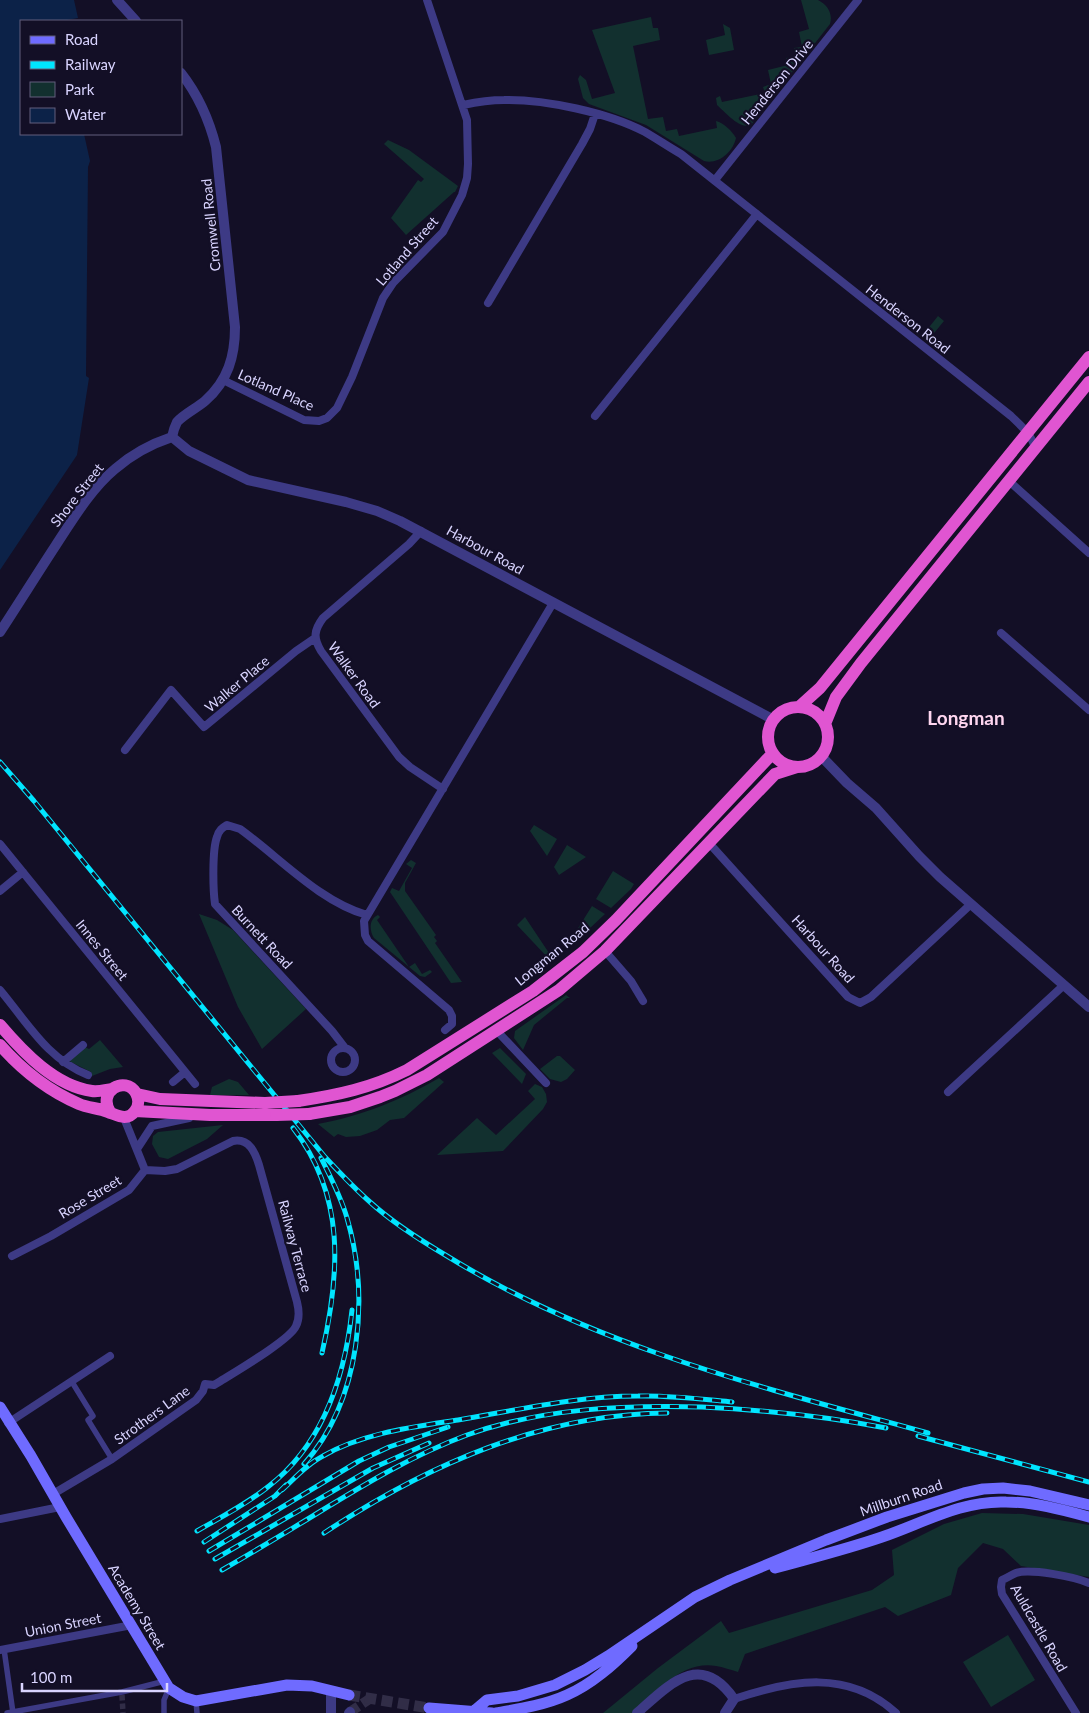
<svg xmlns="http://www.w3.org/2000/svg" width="1089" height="1713" viewBox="0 0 1089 1713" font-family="Lato,sans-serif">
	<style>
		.green { fill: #12302f }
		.water { fill: #0c2248 }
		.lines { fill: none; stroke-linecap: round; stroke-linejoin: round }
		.pedestrian-tunnel { stroke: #312d47; stroke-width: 5.5; stroke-dasharray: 5.5 3; stroke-linecap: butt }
		.tertiary-tunnel { stroke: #312d47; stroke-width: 10; stroke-dasharray: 10 5; stroke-linecap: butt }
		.secondary-tunnel { stroke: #312d47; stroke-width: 11; stroke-dasharray: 11 5.5; stroke-linecap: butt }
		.pedestrian { stroke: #3d3a85; stroke-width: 5.5 }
		.minor { stroke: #3d3a85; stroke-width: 8 }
		.tertiary { stroke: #3d3a85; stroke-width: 10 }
		.secondary { stroke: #6f6bff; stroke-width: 11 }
		.trunk { stroke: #e055d1; stroke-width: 12 }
		.rail-casing { stroke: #00e5ff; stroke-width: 5 }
		.rail { stroke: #130f26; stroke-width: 3; stroke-dasharray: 9; stroke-linecap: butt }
		.trunk-bridge { stroke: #e055d1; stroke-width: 12 }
		.labels { text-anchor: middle; stroke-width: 4.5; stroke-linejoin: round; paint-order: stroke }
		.street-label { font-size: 14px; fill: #d9d4ff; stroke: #130f26 }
		.district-label { font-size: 19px; font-weight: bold; fill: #ffd6f0; stroke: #130f26 }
	</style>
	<rect width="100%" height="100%" fill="#130f26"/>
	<path class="green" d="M801 0C806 0 814 0 818 0 828 5 833 14 830 24L751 125C740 130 725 112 717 105L716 98 720 96 722 102 765 93 763 87 771 84 768 70 788 65 786 58 796 56 794 48 802 47 799 32 809 29Z
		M651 17 653 28H658L660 40 633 46 648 119 663 117 666 131 677 129 679 136 717 128 716 121C724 123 732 131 736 138 733 152 718 165 704 161L646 125 589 104 583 98 578 79 580 75 586 80 592 99 615 93 592 30Z
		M723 24 730 28 734 50 709 55 706 40 725 35Z
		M388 140 409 150 458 186 455 192H454L406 235 391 218 418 180 421 182 424 179 384 144Z
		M938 316 944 321 930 338 925 339 922 336Z
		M534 825 557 839 547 856 530 831Z
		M567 845 586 857 559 875 554 867Z
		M411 860 416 863 405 883V891L436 935 434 937 437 941 435 943 462 982 451 983 390 892 392 888 399 891 412 868 406 864Z
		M613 871 634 884 631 889 611 908 596 899Z
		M592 906 605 914 572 945 570 941Z
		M199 914 217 920 233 930 306 1009 262 1049 238 1007Z
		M378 915 380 917 377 920 409 967 415 963 422 974 430 970 432 972 425 977 420 976 374 938C369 930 369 919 378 915Z
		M525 917 551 956 549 959 517 925Z
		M566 995 570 998H567L534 1025 523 1050 514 1038 515 1031Z
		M100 1040 123 1067 110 1069 92 1076 91 1072 69 1061 85 1047 89 1049Z
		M500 1048 526 1074 522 1084 492 1053Z
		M557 1056H560L575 1070 567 1079 561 1082 550 1079 540 1069Z
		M439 1078 444 1082 404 1118 390 1120 377 1130 360 1136 346 1137 338 1134 334 1137 318 1124C364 1115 399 1101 439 1078Z
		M229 1079 238 1082 249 1095H210L212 1087Z
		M535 1084 542 1087 546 1094 547 1102 543 1109 503 1151 437 1155 477 1118 496 1135 535 1099 528 1091Z
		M223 1125 207 1139 168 1159 159 1157 152 1144 153 1136 158 1132Z
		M982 1513 1023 1514 1089 1525V1577L1021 1566 1003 1549 983 1543 958 1568 951 1595 898 1616 885 1607 745 1654 738 1672C731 1670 723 1667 716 1666 682 1660 655 1693 634 1713H603L658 1668 721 1621 729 1633 872 1590 894 1575 892 1550 944 1524Z
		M1008 1635 1035 1680 991 1707 963 1662Z"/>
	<path class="water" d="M0 0H74L78 18 62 21H21V134H84L90 161 88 167 86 376 89 378 77 455 0 570Z"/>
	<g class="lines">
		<path class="pedestrian-tunnel" d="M122 1695 123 1713"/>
		<path class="tertiary-tunnel" d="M350 1712 371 1698"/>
		<path class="secondary-tunnel" d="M349 1695 429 1708"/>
		<path class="pedestrian" d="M72 1382 93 1416 88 1420 112 1459
			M4 1649 13 1713
			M196 1701 197 1713
			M7 1713 122 1692 165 1681
			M164 1713V1700L169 1688"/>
		<path class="minor" d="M463 105C477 102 490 100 504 100 545 99 609 113 645 132 657 139 669 147 681 154L1011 416C1022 427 1032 434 1035 449
			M715 180 858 0
			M488 303 582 144 590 129 595 114
			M223 380 304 420 319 421 327 418 337 408 352 377 383 298 393 283 443 232 462 195 467 178 468 164 467 120 427 0
			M595 416 757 214
			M1009 481 1089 553
			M421 531 409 544 323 618C314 630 313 638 321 651L399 757 410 767 443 789
			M1001 633 1089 710
			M125 750 171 690 204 727 296 651 315 638
			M709 843 848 997 860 1003 871 997 971 904
			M0 844 195 1084
			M0 891 23 872
			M605 951 631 981 643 1001
			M0 990C27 1022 47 1059 88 1075
			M445 1030 452 1024V1016L449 1010 368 941 365 935 364 921 553 603
			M497 1031 546 1083
			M345 1048 332 1031 215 904C213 890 212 850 217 837 219 830 222 828 227 825L240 829C279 857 320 902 367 915
			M331 1060a12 12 0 1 1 24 0a12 12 0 1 1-24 0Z
			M63 1062 83 1045
			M173 1082 185 1072
			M948 1092 1064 985
			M124 1118 145 1170
			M137 1149 152 1126 189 1118
			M12 1256 51 1236 129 1190 145 1170
			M8 1423 110 1356
			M53 1494 112 1459 196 1400 203 1391 205 1384 214 1385 219 1382C235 1372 290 1340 296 1326 300 1318 299 1310 297 1302L259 1165C255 1152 249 1138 233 1141L177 1169 165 1171 145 1170
			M0 1519 60 1507
			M0 1650 132 1625
			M734 1699C791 1680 848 1669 896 1713
			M1076 1713 1002 1594 1001 1587 1002 1580C1007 1578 1011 1575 1016 1573 1030 1568 1075 1577 1089 1583"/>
		<path class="tertiary" d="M117 0 136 21
			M172 437 189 451 248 480 346 502 377 511 400 521 774 720
			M0 632C19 603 37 574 56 545 73 519 91 489 115 469 131 455 151 444 172 437 173 432 175 426 177 422 184 414 197 408 205 401 228 381 235 356 235 327L216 147C209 119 199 96 181 73
			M821 756 847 783 876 808 919 856 940 877 1089 1007
			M331 1713V1691
			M349 1713 350 1712
			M637 1713C669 1685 700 1650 734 1699L725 1713"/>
		<path class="secondary" d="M0 1407 31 1456 66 1517 169 1688 183 1697 196 1701 287 1685 312 1686 349 1695
			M775 1568C811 1558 847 1549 882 1537 923 1523 962 1500 1006 1502 1034 1502 1063 1510 1089 1517
			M429 1708 492 1713
			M474 1711 487 1700 518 1696 555 1685 585 1670 608 1656 695 1597 730 1580 826 1540 887 1517 964 1493 983 1489 1003 1488 1030 1491 1089 1505
			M496 1713C519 1709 545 1705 567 1695 592 1684 613 1665 632 1646"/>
		<path class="trunk" d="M799 707 820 688 1089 357
			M768 737a30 30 0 1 1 60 0a30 30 0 1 1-60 0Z
			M825 724 836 697 861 663 1089 382
			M0 1025C23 1052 55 1086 92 1091 98 1092 105 1090 112 1089
			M0 1045C21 1069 49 1091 79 1104 88 1108 99 1108 108 1112 117 1115 127 1122 135 1111 139 1106 139 1099 136 1093 125 1075 97 1091 110 1112
			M137 1094 160 1099 265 1103
			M298 1101C338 1095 371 1088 407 1070L533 991 583 952 616 920 773 753
			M135 1111 210 1115H276
			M309 1114 350 1107 380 1097 395 1091 427 1075 559 990 605 951 775 774 797 767"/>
		<defs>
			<path id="rail" d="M0 762 34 801 325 1157C339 1172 354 1188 370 1202 393 1223 420 1240 447 1256 593 1346 764 1388 928 1433
				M293 1128C346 1196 340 1274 322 1353
				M918 1436 1089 1482
				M304 1464C361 1400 370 1297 347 1218 341 1197 331 1178 321 1158
				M282 1490C295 1478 307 1464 323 1456 363 1433 413 1427 458 1420 517 1410 577 1396 638 1396 669 1395 701 1399 732 1402
				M197 1531C221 1517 247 1504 269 1486 323 1444 345 1376 352 1310
				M324 1533C427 1465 542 1414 667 1413
				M204 1542 275 1496 286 1485
				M209 1551 359 1461 389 1447 448 1427
				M215 1559 373 1468 429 1443
				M222 1570C253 1552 285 1533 316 1514 365 1484 413 1455 467 1435 542 1408 623 1405 702 1407 765 1410 824 1416 886 1428"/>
		</defs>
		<use href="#rail" class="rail-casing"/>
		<use href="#rail" class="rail"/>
		<path class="trunk-bridge" d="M265 1103 298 1101
			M276 1115 309 1114"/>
	</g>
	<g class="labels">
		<g class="street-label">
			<text transform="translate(777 82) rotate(-51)" y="5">Henderson Drive</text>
			<text transform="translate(211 225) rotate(-96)" y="5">Cromwell Road</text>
			<text transform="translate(407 251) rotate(-49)" y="5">Lotland Street</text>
			<text transform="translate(908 319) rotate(38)" y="5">Henderson Road</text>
			<text transform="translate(276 390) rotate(24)" y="5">Lotland Place</text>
			<text transform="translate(77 495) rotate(-52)" y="5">Shore Street</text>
			<text transform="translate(485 550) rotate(29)" y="5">Harbour Road</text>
			<text transform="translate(354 675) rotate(54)" y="5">Walker Road</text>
			<text transform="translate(237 684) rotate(-40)" y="5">Walker Place</text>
			<text transform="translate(262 937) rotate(47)" y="5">Burnett Road</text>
			<text transform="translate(823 949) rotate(48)" y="5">Harbour Road</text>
			<text transform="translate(102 950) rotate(51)" y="5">Innes Street</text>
			<text transform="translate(552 954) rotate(-39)" y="5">Longman Road</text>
			<text transform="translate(90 1197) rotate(-31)" y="5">Rose Street</text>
			<text transform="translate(295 1246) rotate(75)" y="5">Railway Terrace</text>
			<text transform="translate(152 1415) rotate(-36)" y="5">Strothers Lane</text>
			<text transform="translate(901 1498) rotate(-19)" y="5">Millburn Road</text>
			<text transform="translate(137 1607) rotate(59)" y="5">Academy Street</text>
			<text transform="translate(63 1625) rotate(-11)" y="5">Union Street</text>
			<text transform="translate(1039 1628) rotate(60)" y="5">Auldcastle Road</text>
		</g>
		<g class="district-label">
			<text x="966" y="725">Longman</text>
		</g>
	</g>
	<rect x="20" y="20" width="162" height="115" fill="#130f26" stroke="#625e7d"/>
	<rect x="30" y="36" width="25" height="8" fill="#6f6bff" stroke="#625e7d"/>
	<text x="65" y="45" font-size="15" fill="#d9d4ff">Road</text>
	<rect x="30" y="61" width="25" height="8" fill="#00e5ff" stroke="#625e7d"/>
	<text x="65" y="70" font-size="15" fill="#d9d4ff">Railway</text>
	<rect x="30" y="82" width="25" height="15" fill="#12302f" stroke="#625e7d"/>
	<text x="65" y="95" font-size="15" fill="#d9d4ff">Park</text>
	<rect x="30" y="108" width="25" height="15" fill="#0c2248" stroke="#625e7d"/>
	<text x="65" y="120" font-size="15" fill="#d9d4ff">Water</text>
	<path d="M22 1683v8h145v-8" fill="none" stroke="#d9d4ff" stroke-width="2.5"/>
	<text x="30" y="1683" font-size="15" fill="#d9d4ff" stroke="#130f26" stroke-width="4" paint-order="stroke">100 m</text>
</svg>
